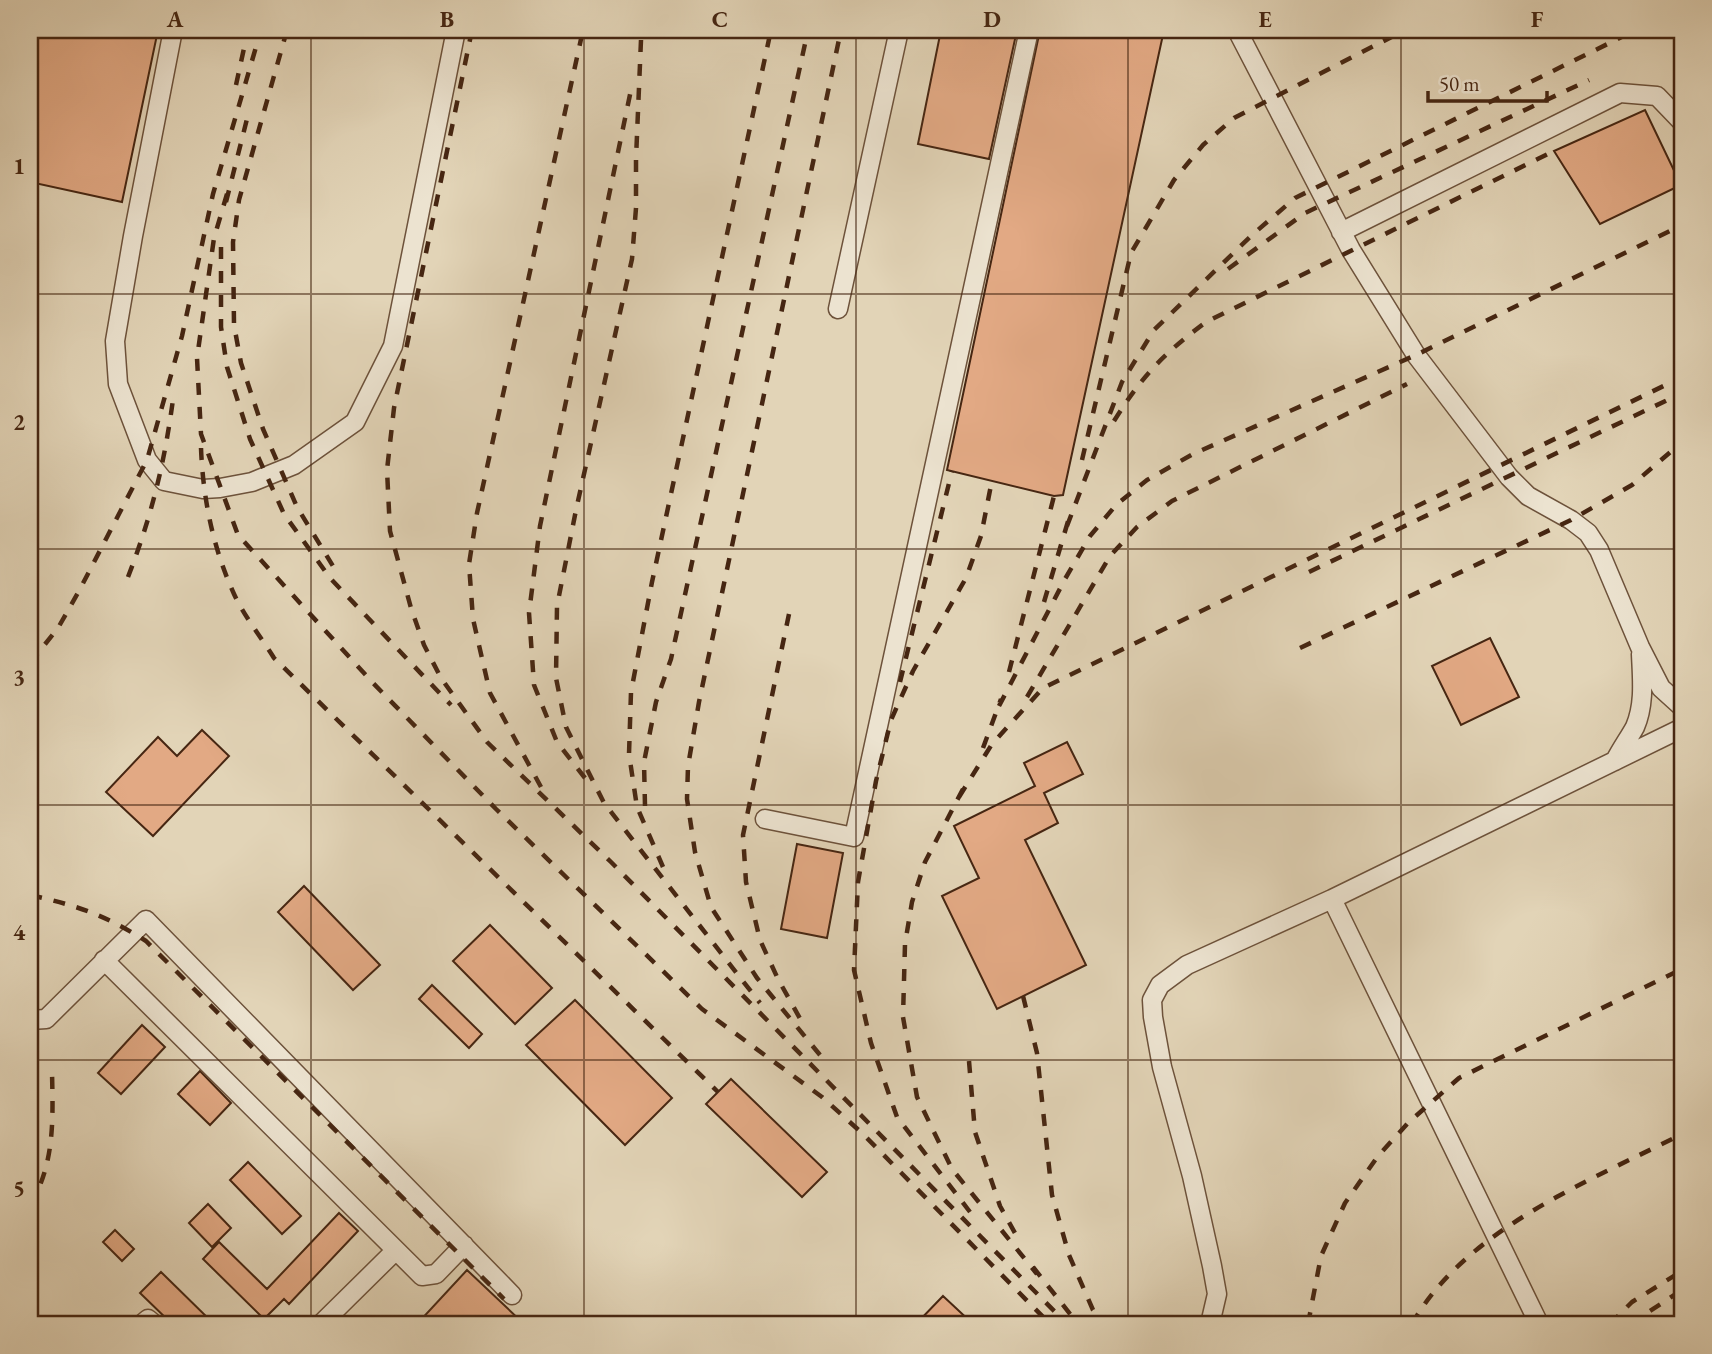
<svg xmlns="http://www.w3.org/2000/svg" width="1712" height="1354" viewBox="0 0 1712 1354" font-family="'EB Garamond',serif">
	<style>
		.building { fill: #e2a984; stroke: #462612; stroke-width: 2 }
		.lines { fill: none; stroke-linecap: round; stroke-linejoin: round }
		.minor-casing { stroke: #6d523b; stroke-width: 21 }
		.minor { stroke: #ece3d0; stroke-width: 18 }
		.rail { stroke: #462612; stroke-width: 4.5; stroke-dasharray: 12 12; stroke-linecap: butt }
		.grid { fill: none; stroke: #462612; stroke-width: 2; stroke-opacity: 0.55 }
		.neatline { fill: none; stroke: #462612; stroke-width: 2.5 }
		.grid-label { font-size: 23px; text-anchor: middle; font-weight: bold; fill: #462612 }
	</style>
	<rect width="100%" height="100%" fill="#e2d4b7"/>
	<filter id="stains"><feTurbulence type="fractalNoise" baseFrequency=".00286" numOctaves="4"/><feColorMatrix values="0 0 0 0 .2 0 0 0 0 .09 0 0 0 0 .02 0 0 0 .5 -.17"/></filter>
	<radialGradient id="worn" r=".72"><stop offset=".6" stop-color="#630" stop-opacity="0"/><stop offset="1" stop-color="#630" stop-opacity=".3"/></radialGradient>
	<path class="building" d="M30 30H158L122 202 30 182Z
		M941 30H1017L989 159 918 144Z
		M1040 30H1164L1063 495 1054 496 947 470Z
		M1645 110 1681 185 1600 224 1554 151Z
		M1490 638 1519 697 1461 725 1432 666Z
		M202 730 229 756 153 836 106 792 158 737 177 756Z
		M1067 742 1083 774 1044 793 1058 823 1025 840 1086 965 997 1009 942 896 979 878 954 826 1035 786 1024 763Z
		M797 844 843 853 827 938 781 929Z
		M304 886 380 965 353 990 278 912Z
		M490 925 552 988 515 1024 453 961Z
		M432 985 482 1034 469 1048 419 999Z
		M575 1000 672 1098 625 1145 526 1045Z
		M142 1025 165 1047 121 1094 98 1073Z
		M200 1071 231 1103 210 1125 178 1094Z
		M731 1079 827 1172 802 1197 706 1104Z
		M248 1162 301 1216 282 1234 230 1180Z
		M208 1204 231 1228 212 1247 189 1223Z
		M339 1213 358 1231 289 1304 284 1299 264 1319 203 1259 219 1242 267 1289Z
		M115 1230 134 1249 122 1261 103 1242Z
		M467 1270 524 1324H417Z
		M161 1272 214 1324H172L140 1293Z
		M943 1296 973 1324H916Z"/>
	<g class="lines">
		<defs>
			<path id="minor" d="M173 30 133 236 115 341 118 384 147 460 164 481 203 489 220 488 252 482 294 465 355 422 393 346 456 30
				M1237 30 1351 250 1416 355 1509 477 1528 496 1571 520 1588 533 1599 550 1640 647 1661 688 1682 707
				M1341 232 1620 93 1657 96 1682 122
				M838 309 899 30
				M1615 761C1621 749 1629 738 1635 727 1645 704 1642 678 1641 654
				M765 819 854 837 1029 30
				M1332 899 1539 1324
				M104 960 422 1276 436 1274 464 1245
				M30 1020 46 1019 146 920 512 1295
				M142 1324 148 1319 154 1324
				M321 1324 396 1250
				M1210 1324 1217 1294 1212 1266 1192 1176 1162 1067 1153 1017 1152 1000 1160 985 1187 965 1332 899 1682 728"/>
		</defs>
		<use href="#minor" class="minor-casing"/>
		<use href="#minor" class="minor"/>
		<path class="rail" d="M287 30 239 200 233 242 234 325 241 363 263 429 297 507 336 571
			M472 30 394 408 387 470 390 531 411 608 424 645 441 678 487 742 611 862 1067 1324
			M641 40 636 159V208L632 259 576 510 557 606 556 678 566 727 604 803 760 1003
			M236 85 248 30
			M227 194 214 238 197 358 201 434 238 535 373 683 496 809 702 1009 822 1097 863 1134 1050 1324
			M226 202 249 111
			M221 247V327L227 367 250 439 284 514 330 578 451 705
			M1228 269 1305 213 1589 80
			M1114 421C1142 376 1163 354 1206 322L1554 151
			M201 448C203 499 213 548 234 594 244 616 261 637 274 658L718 1092
			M1082 460 1131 253 1174 180 1203 145 1234 118 1405 30
			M1067 526 1122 382 1154 330 1252 235 1295 198 1636 30
			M1309 572 1682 393
			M128 577C153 512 165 461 174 392
			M1044 602 1069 518
			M789 614 743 835 746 882 760 940 778 979 803 1024
			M1300 648 1571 520 1632 485 1682 442
			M30 663 58 628 79 591 147 460 182 336 213 194 261 30
			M1009 672 1054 496
			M900 682 952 471
			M1027 697 1110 556 1137 527 1172 501 1407 384
			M999 706 1065 579 1090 536 1116 505 1147 480 1193 454 1416 355 1682 225
			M983 748 1001 699
			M585 778 557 742 534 685 529 613 540 526 632 85
			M541 787 490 693 473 619 469 564 477 513 583 30
			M963 789 925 862 912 902 905 944 903 1017 917 1097 952 1169 1037 1274
			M959 797 992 744 1043 688 1682 377
			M645 806 644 762 656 702 671 659 808 30
			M663 867 637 807 629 754 631 692 652 582 771 30
			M30 895C78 906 103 914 146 941L504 1299
			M1023 996 1037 1053 1052 1195 1069 1255 1093 1310 1103 1324
			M820 1055 757 978 711 907 695 852 687 799 688 766 699 702 841 30
			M969 1061 975 1132 1000 1206 1020 1242
			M30 1205C55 1164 53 1119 52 1072
			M970 1212 897 1117 871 1043 854 970 858 882 876 781 891 720 913 671 966 578 981 536 992 480
			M1033 1267 1078 1324
			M1308 1324 1321 1256 1345 1203 1378 1156 1409 1122 1459 1078 1682 969
			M1412 1324C1465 1229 1590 1181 1682 1134
			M1610 1324 1632 1302 1682 1271
			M1630 1324 1682 1290"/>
	</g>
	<path class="grid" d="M311 30V1324M584 30V1324M856 30V1324M1128 30V1324M1401 30V1324M30 294H1682M30 549H1682M30 805H1682M30 1060H1682"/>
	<rect width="1712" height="1354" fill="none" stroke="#e2d4b7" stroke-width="77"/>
	<path d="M1428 91v10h119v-10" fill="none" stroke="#462612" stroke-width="3.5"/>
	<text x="1439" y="91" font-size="21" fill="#462612" stroke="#ece3d0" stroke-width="5" paint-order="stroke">50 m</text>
	<rect x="38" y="38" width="1636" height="1278" class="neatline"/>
	<g class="grid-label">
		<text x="175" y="27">A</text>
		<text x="447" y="27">B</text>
		<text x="720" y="27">C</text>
		<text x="992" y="27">D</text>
		<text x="1265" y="27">E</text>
		<text x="1537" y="27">F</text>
		<text x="19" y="174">1</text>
		<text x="19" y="430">2</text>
		<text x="19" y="685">3</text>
		<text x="19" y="940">4</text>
		<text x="19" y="1196">5</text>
	</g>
	<rect width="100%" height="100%" filter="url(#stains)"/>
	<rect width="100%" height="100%" fill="url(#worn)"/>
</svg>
